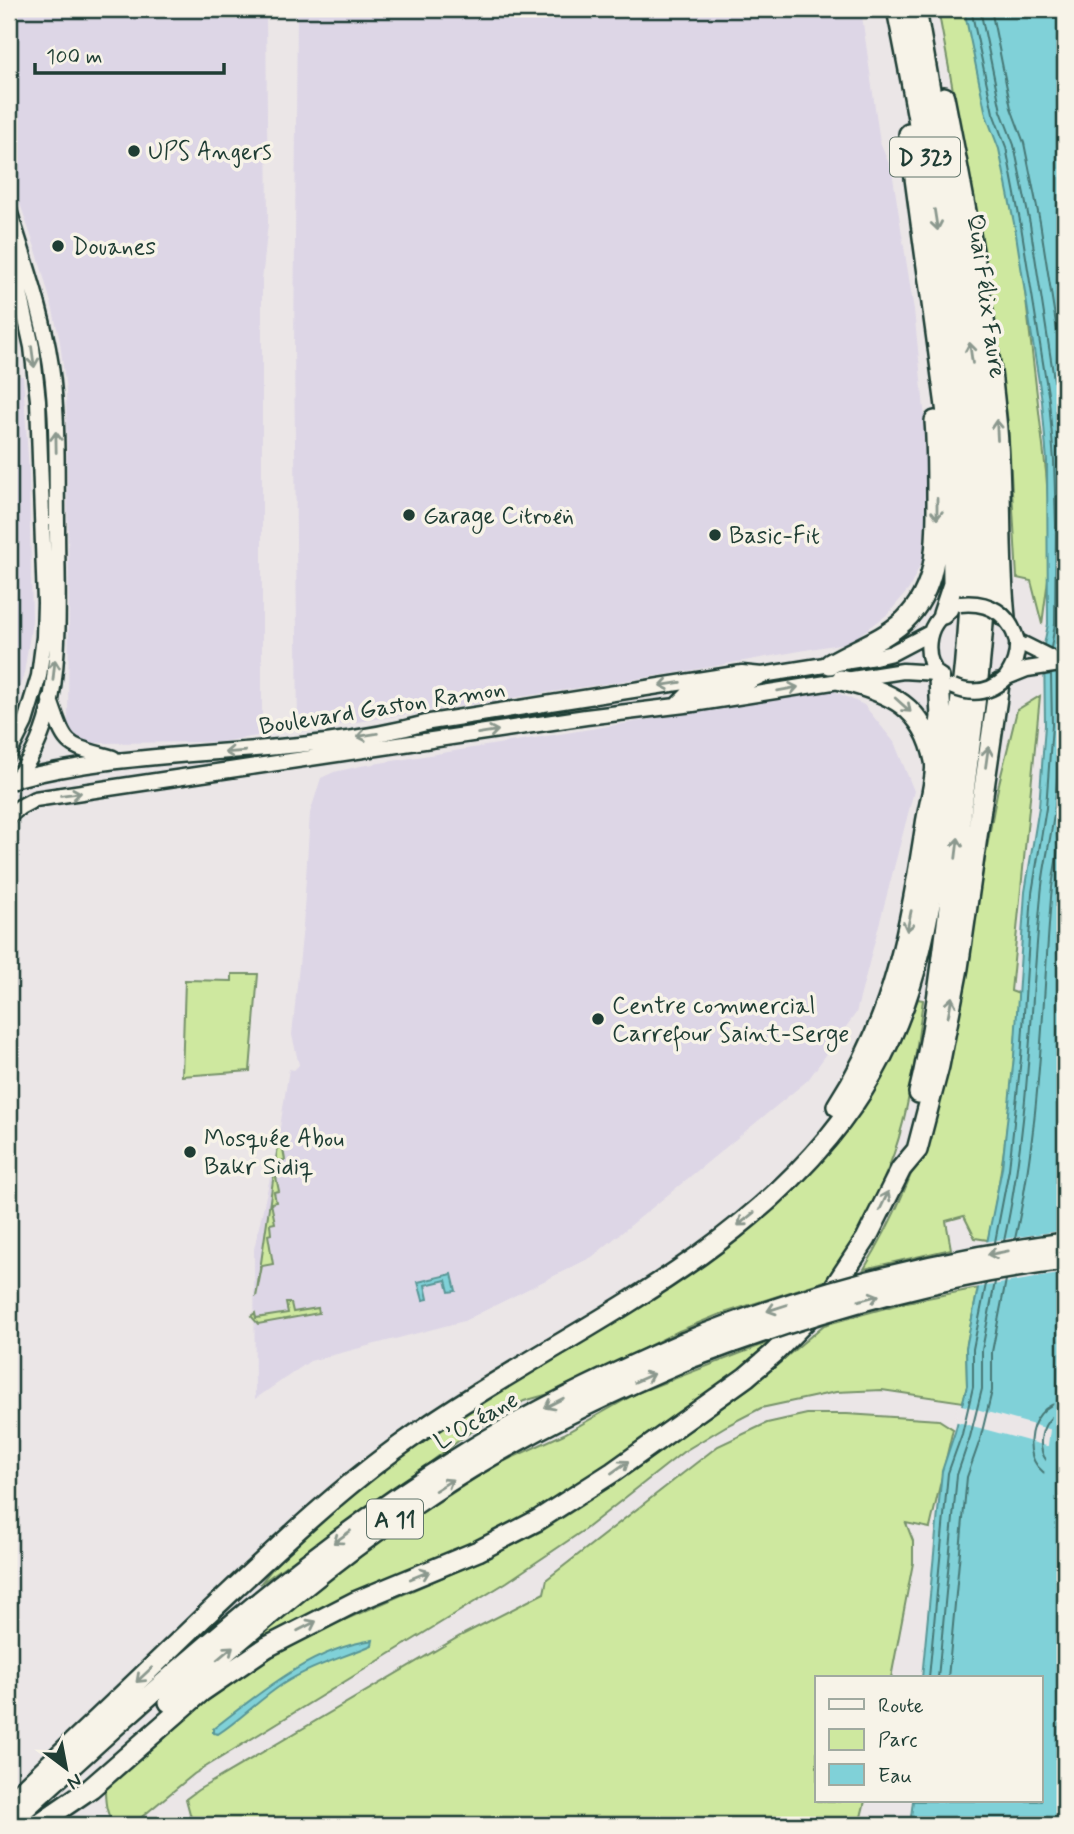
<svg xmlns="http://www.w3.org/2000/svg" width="1074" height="1834" viewBox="0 0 1074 1834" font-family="Mynerve,sans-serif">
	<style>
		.built { fill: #ddd6e6 }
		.green { fill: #cee89f; stroke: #76926a; stroke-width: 2 }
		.water { fill: #80d1d8; stroke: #599696; stroke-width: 2 }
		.pier { fill: #ebe6e7 }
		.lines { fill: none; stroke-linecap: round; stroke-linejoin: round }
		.shore { stroke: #467876; stroke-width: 2 }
		.river { stroke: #80d1d8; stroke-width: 23 }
		.secondary-casing { stroke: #1f3d34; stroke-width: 19 }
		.highway-casing { stroke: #1f3d34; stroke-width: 24 }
		.secondary { stroke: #f7f3e8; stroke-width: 14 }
		.highway { stroke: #f7f3e8; stroke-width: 19 }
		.secondary-bridge-casing { stroke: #1f3d34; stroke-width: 19; stroke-linecap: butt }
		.highway-bridge-casing { stroke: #1f3d34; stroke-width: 24; stroke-linecap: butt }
		.secondary-bridge { stroke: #f7f3e8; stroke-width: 14 }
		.highway-bridge { stroke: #f7f3e8; stroke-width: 19 }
		.oneway { stroke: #8b988e }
		.poi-dot { fill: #1f3d34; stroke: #f7f3e8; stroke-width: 2.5 }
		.labels { text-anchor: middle; stroke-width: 7; stroke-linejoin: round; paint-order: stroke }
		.shield { fill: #f7f3e8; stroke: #60746a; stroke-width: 2 }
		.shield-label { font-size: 23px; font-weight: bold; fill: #1f3d34 }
		.poi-label { font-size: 24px; fill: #1f3d34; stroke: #f7f3e8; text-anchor: start }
		.street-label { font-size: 24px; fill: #1f3d34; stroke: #f7f3e8 }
	</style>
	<rect width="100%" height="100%" fill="#ebe6e7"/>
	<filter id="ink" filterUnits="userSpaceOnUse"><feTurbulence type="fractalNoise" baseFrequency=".0143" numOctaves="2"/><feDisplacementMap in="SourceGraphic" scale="14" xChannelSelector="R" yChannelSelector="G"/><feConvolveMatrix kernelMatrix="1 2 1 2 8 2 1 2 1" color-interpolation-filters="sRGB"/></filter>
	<g filter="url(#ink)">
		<path class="built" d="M9 9H266L268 223 262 281V720L257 736 221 742 94 743 80 741 70 730 68 724 69 603 66 391 60 342 53 310 37 253 9 172Z
			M297 9H861L880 143 892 171 914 310 930 468V521L923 559 909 589 888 614 850 642 682 672 298 731 294 349Z
			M9 375 23 376 29 474 32 621 24 674 9 715Z
			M834 691 864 705 894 742 914 791 856 1013 808 1080 592 1257 464 1321 310 1361 255 1399 254 1249 277 1147 289 1069 294 1070 299 1065 292 1035 303 926 310 813 321 778 334 772 361 766 634 722 712 707Z"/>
		<path class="green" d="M938 9H967L1015 206 1046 472 1052 550 1042 624 1031 581 1017 578 1008 422 988 280Z
			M1040 696 1011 991 1019 994C1013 1077 1006 1159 988 1240L975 1238 964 1216 946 1221 951 1249 864 1269C955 1121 965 954 998 788 1004 762 1011 736 1017 710Z
			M232 974H258L250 1071 182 1076 185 980 232 981Z
			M918 999 923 1000C916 1051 911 1104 894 1153 878 1198 856 1238 831 1279L718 1315 679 1331 556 1392 524 1401 466 1435 423 1468 260 1584C295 1538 342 1501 388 1466 445 1424 505 1386 565 1349 666 1289 772 1230 845 1134 876 1092 899 1047 918 999Z
			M278 1146 283 1149 285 1160 279 1161 280 1170 275 1172 279 1191 274 1192 276 1202 271 1203 275 1223 270 1224 271 1234 268 1235 273 1264 262 1266 256 1297Z
			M978 1288 966 1348 967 1386 963 1402 882 1390 836 1392 761 1408 726 1426 683 1452 584 1530 507 1582 194 1774 132 1825H114C106 1813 105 1802 105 1788L188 1715 236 1679 278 1653 335 1624 471 1565 542 1531 607 1489 748 1389 824 1325 907 1302Z
			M286 1303H291L293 1312 318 1308 319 1313 258 1324 251 1316 255 1313 256 1318 288 1313Z
			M778 1339 698 1403 554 1501 499 1531 341 1599 269 1639 244 1650 344 1567 395 1530 496 1465 564 1434 637 1393Z
			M807 1414H847L939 1420 953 1429 930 1528 906 1523 913 1541V1563L891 1678H817V1801H865L859 1825H193L186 1799 198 1790 462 1635 544 1593 547 1579 718 1446 767 1423Z"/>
		<path class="water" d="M964 9H1065V1428L1061 1429 1057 1449 1062 1453 1065 1446V1825H910L913 1801H1041V1678H922L942 1471 955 1432 967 1386 966 1348 1002 1168 1014 1057 1025 892 1039 807 1045 725 1044 645 1048 624 1047 461 1042 401 1015 228 999 149 986 115Z
			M452 1274 456 1291 449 1292 446 1280 425 1285 428 1299 423 1300 418 1282Z
			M373 1640 372 1645C342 1658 311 1666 283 1684 260 1699 241 1719 218 1734L213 1733V1729C261 1692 311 1649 373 1640Z"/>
		<path class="pier" d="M1065 1230V1273L974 1288 984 1242Z
			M958 1404 1063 1433 1060 1448 1065 1443V1451L954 1421Z"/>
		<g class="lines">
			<path class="shore" d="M971 9 993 113 1006 147 1021 226 1049 400 1054 461 1056 525 1055 624 1051 648
				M980 9 1001 111 1014 145 1030 224 1057 399 1063 460 1065 525 1064 624 1060 652
				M991 9 1011 108 1024 143 1040 222 1065 381
				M1015 1239C1040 1127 1042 1012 1051 898 1053 868 1062 838 1065 808
				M1004 1241C1029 1127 1030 1011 1041 896 1043 866 1052 836 1055 806 1059 762 1059 718 1059 673
				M995 1242 1009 1169 1021 1058 1032 893 1046 808 1052 725 1051 674
				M1065 1402C1023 1402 1015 1480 1065 1478
				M1065 1412C1036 1413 1030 1469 1065 1468
				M929 1678 948 1473 962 1434 973 1387V1349L986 1284
				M938 1678 957 1475 970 1437 982 1389V1350L995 1282
				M948 1678 967 1477 980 1440 992 1391V1352L1006 1280"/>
			<path class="river" d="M1055 1480 1065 1404"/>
			<defs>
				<path id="secondary" d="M9 210C23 255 39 301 48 348 59 406 56 466 57 524 57 582 61 642 51 700 45 731 34 757 14 781
					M9 242 32 347 38 400 45 603 44 637 39 676 25 722 9 754
					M1007 677 1027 669 1060 664
					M1006 678C1014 666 1018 656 1017 641L1065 665
					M941 679C922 659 924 624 950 610
					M50 700C67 749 64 744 113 758
					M676 706 689 693 748 682 761 676
					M9 781C146 744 292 760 430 722L742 673 762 675 875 657 892 653 930 633
					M9 816 20 807 35 799 586 717 693 704 903 671 936 673"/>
				<path id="highway" d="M916 9C941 158 973 309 984 460 994 588 974 717 957 843 946 926 939 1012 919 1093
					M944 97C965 203 986 311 996 419 1003 484 998 551 1005 617
					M909 134 948 421 952 477 953 584 943 614
					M830 664C855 649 882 641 904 621 939 587 937 541 937 496 937 471 937 446 935 421
					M936 757 941 717 939 678
					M837 1106C895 1017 910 927 926 824 928 809 938 774 935 761 924 706 890 692 841 680
					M169 1702C252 1628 337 1556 430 1494 511 1440 598 1397 688 1359
					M9 1803C74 1741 139 1680 203 1618 268 1557 332 1494 405 1442 545 1341 717 1274 829 1137 911 1037 926 940 944 816 949 780 956 743 960 706 970 629 972 549 970 472 968 416 957 361 949 306 934 206 917 107 897 9
					M9 1823C152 1692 295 1559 461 1456 531 1412 607 1376 683 1343
					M37 1825 91 1788 201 1692 267 1647 357 1601 478 1551 538 1520 613 1472 746 1377 773 1354 825 1301 866 1239 901 1169 917 1150 939 1066 958 968 999 684"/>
			</defs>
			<use href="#secondary" class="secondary-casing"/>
			<use href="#highway" class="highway-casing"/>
			<use href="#secondary" class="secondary"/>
			<use href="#highway" class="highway"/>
			<defs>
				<path id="secondary-bridge" d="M960 604C989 601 1009 613 1017 641
					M953 687C972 695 990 693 1006 678"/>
				<path id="highway-bridge" d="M683 1343C805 1293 934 1260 1065 1243
					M688 1359C810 1312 935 1276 1065 1260"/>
			</defs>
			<use href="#secondary-bridge" class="secondary-bridge-casing"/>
			<use href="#highway-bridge" class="highway-bridge-casing"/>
			<use href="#secondary-bridge" class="secondary-bridge"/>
			<use href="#highway-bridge" class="highway-bridge"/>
		</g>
		<defs><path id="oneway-shaft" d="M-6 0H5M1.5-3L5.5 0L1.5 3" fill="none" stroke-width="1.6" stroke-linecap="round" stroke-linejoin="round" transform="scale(1.75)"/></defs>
		<g class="oneway">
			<use href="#oneway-shaft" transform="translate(936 220) rotate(81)"/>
			<use href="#oneway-shaft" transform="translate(971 353) rotate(-98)"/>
			<use href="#oneway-shaft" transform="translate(33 357) rotate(82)"/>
			<use href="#oneway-shaft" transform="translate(997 430) rotate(-93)"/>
			<use href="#oneway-shaft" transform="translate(56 442) rotate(-91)"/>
			<use href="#oneway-shaft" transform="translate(937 509) rotate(90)"/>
			<use href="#oneway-shaft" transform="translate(54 670) rotate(-84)"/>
			<use href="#oneway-shaft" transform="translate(670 684) rotate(171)"/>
			<use href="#oneway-shaft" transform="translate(788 689) rotate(-10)"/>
			<use href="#oneway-shaft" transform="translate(903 705) rotate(42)"/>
			<use href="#oneway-shaft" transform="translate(488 732) rotate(-9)"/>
			<use href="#oneway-shaft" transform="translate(367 735) rotate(171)"/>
			<use href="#oneway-shaft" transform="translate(235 752) rotate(176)"/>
			<use href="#oneway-shaft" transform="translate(987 757) rotate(-82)"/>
			<use href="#oneway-shaft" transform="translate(71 794) rotate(-8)"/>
			<use href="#oneway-shaft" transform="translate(957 848) rotate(-83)"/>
			<use href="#oneway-shaft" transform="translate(909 921) rotate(102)"/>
			<use href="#oneway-shaft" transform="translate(950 1007) rotate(-79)"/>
			<use href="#oneway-shaft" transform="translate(884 1201) rotate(-65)"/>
			<use href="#oneway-shaft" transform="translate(746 1219) rotate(141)"/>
			<use href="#oneway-shaft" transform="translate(998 1253) rotate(169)"/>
			<use href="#oneway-shaft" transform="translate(869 1298) rotate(-15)"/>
			<use href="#oneway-shaft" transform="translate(777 1308) rotate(162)"/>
			<use href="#oneway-shaft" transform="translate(644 1378) rotate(-24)"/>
			<use href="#oneway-shaft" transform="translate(554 1403) rotate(153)"/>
			<use href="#oneway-shaft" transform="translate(620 1467) rotate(-35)"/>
			<use href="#oneway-shaft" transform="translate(444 1485) rotate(-32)"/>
			<use href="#oneway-shaft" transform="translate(342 1537) rotate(144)"/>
			<use href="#oneway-shaft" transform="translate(420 1575) rotate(-22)"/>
			<use href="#oneway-shaft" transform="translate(307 1626) rotate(-27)"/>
			<use href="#oneway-shaft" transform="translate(225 1653) rotate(-40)"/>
			<use href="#oneway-shaft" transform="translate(144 1675) rotate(137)"/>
		</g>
	</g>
	<g class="poi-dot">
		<circle cx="134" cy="151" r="7"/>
		<circle cx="58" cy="246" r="7"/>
		<circle cx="409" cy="515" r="7"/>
		<circle cx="715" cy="535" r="7"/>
		<circle cx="598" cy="1019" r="7"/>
		<circle cx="190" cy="1152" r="7"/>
	</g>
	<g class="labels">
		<g class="shield">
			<rect x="890" y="137.5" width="70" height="39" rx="5"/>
			<rect x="367" y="1499.5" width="56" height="39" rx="5"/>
		</g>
		<g class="shield-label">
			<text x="925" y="165">D 323</text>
			<text x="395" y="1527">A 11</text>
		</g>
		<g class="poi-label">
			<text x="148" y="159">UPS Angers</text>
			<text x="72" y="254">Douanes</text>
			<text x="423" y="523">Garage Citroën</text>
			<text x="729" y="543">Basic-Fit</text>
			<text x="612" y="1013">Centre commercial<tspan x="612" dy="28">Carrefour Saint-Serge</tspan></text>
			<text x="204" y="1146">Mosquée Abou<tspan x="204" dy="28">Bakr Sidiq</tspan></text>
		</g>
		<g class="street-label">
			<text transform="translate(987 296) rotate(82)" y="8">Quai Félix Faure</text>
			<text transform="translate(382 707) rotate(-9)" y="8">Boulevard Gaston Ramon</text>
			<text transform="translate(476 1420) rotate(-30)" y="8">L’Océane</text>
		</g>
	</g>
	<rect width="1074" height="1834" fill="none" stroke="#f7f3e8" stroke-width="35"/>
	<rect x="18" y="18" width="1039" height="1799" fill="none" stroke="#1f3d34" stroke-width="2.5" filter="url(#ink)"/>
	<rect x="815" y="1676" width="228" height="126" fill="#f7f3e8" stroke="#a1aaa0" stroke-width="2"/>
	<rect x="829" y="1699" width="35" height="10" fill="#f7f3e8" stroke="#a1aaa0" stroke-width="2"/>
	<text x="878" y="1712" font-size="21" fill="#1f3d34">Route</text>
	<rect x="829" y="1729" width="35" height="21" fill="#cee89f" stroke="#a1aaa0" stroke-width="2"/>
	<text x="878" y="1746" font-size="21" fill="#1f3d34">Parc</text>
	<rect x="829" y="1764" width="35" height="21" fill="#80d1d8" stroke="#a1aaa0" stroke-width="2"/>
	<text x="878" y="1782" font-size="21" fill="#1f3d34">Eau</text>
	<g transform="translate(66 1768) rotate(148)" stroke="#f7f3e8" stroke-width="5" paint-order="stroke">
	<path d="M0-5L12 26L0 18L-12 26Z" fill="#1f3d34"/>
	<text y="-10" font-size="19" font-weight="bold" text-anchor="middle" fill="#1f3d34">N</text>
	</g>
	<path d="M35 63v10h189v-10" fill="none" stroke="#1f3d34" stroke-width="3.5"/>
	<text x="46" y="63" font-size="21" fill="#1f3d34" stroke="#f7f3e8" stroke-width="5" paint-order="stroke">100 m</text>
</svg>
